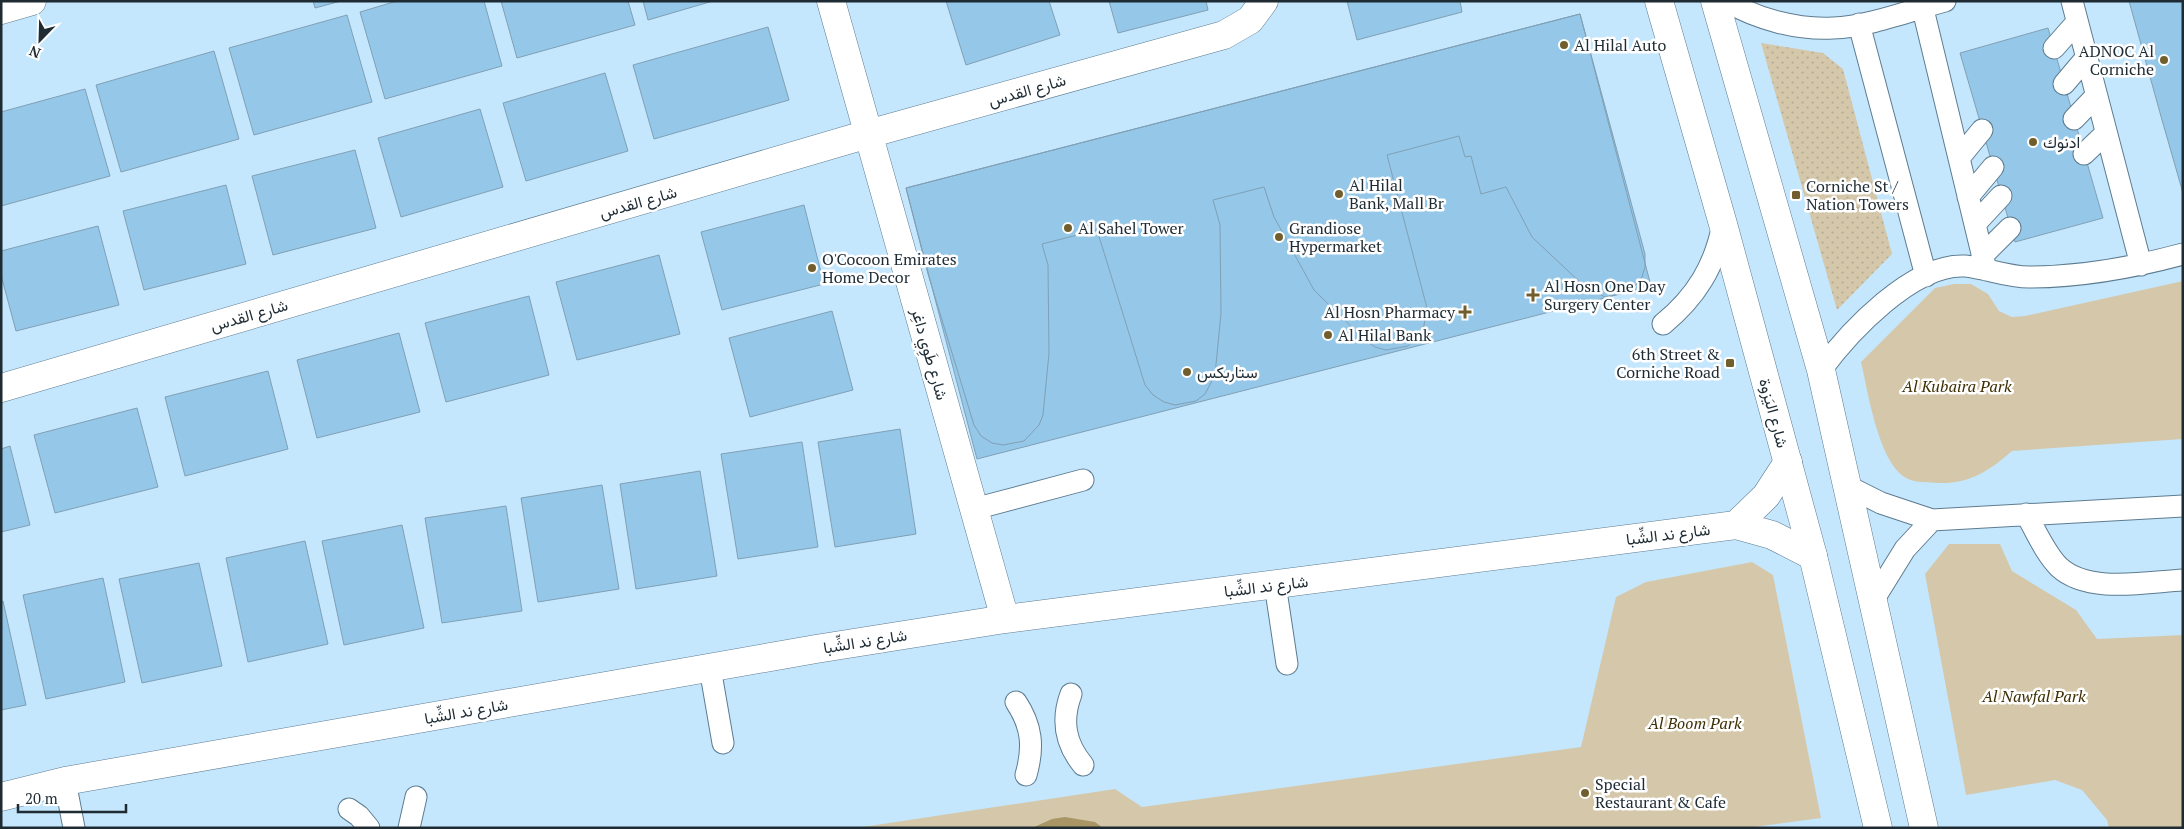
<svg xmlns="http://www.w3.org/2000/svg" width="2184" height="829" viewBox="0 0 2184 829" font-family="'PT Serif',Vazirmatn,serif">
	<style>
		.grass { fill: url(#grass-dots) }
		.park { fill: #d5c8aa }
		.water { fill: #aa9664 }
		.building { fill: #94c7e8; stroke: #80a0b5 }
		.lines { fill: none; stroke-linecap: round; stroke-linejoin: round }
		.lane-casing { stroke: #5d7c90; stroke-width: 23 }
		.street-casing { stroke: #5d7c90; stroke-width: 29 }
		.secondary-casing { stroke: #5d7c90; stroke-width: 29 }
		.lane { stroke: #fff; stroke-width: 21 }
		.street { stroke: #fff; stroke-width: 28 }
		.secondary { stroke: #fff; stroke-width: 28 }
		.poi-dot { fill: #715e2c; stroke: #fff; stroke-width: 2 }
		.labels { text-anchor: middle; stroke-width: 5; stroke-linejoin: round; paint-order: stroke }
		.poi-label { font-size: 16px; fill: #1e2b33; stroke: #fff; text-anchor: start }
		.street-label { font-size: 16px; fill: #1e2b33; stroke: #fff }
		.park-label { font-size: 16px; font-style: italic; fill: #3d2f03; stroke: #fff }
	</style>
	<defs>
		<pattern id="grass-dots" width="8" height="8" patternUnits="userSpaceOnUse" patternTransform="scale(1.25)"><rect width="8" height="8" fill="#d5c8aa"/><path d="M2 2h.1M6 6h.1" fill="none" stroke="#b6ac93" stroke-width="1.8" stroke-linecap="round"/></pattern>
	</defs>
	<rect width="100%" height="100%" fill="#c5e7fe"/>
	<path class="grass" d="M1761 43 1823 53 1843 69 1892 254 1837 310Z"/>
	<path class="park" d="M2183 281V439L2012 451C1989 471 1970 484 1938 483 1929 482 1917 483 1908 479 1879 466 1868 392 1861 362L1935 288 1954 284H1971L1988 294 1999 311 2012 317 2025 316Z
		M1949 544H2000L2012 571 2076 610 2097 639 2183 635V828H2109L2107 820 2082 790 2055 780 1966 795 1925 574Z
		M1752 562 1773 575 1821 818 1746 828H856L1115 789 1142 807 1581 747 1616 597 1646 582Z"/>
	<path class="water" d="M1065 817 1095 822 1103 828H1032L1052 819Z"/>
	<path class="building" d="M313 1H341L315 8Z
		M397 1H484L502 66 385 99 360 12Z
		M501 1H628L635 25 517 58Z
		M643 1H713L648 20Z
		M946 1H1049L1060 35 966 65Z
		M1109 1H1206L1208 10 1118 33Z
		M1347 1H1460L1462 12 1357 40Z
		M2129 1H2183V193L2162 120Z
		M1580 14 1645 254V267L1642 277 1635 286 1626 293 1605 297 1584 286 1532 237 1506 187 1481 194 1471 156 1465 157 1459 136 1387 155 1427 308 1423 331 1408 346 1386 350 1375 347 1365 340 1314 290 1274 217 1264 187 1213 200 1220 225 1221 313 1215 375 1205 394 1196 401 1175 405 1164 402 1153 395 1145 385 1097 230 1042 244 1048 265 1049 353 1043 415 1039 425 1024 441 1003 445 992 443 981 436 974 425 928 274 906 188Z
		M1580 14 1651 286 977 459 906 188Z
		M347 15 372 102 254 135 229 48Z
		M768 27 789 100 654 139 633 65Z
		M2048 28 2103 218 2015 242 1960 53Z
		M214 51 239 139 121 172 96 85Z
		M605 73 628 151 526 181 503 103Z
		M85 89 110 176 1 206V112Z
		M480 109 503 187 401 217 378 138Z
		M355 150 376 228 273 255 252 176Z
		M226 185 246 264 144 290 123 211Z
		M804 205 824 284 722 310 701 232Z
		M98 226 119 305 16 331 1 275V251Z
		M659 255 680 334 577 360 556 282Z
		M529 296 549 375 446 402 425 323Z
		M832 311 853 390 750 417 729 338Z
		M399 333 420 412 317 438 297 360Z
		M268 371 288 449 185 476 165 397Z
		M137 408 158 487 55 513 34 435Z
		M900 429 916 534 835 547 818 442Z
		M802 442 818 547 738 559 721 454Z
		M10 446 30 525 1 532V449Z
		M700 471 717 576 636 589 620 484Z
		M602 485 619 589 538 602 521 498Z
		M506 506 522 611 442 623 425 518Z
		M402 525 424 628 344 645 322 541Z
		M305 541 328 644 248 662 226 558Z
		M199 563 222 666 142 683 119 579Z
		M103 578 125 682 46 699 23 595Z
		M3 601 26 705 1 710V602Z"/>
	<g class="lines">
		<defs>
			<path id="lane" d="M1726 1C1757 19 1797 30 1833 28 1867 27 1912 10 1945 1
				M1921 1 1986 270
				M2072 1 2141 265
				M1859 24 1926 276
				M2054 48 2077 22
				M2064 84 2086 58
				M2074 119 2096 96
				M2084 154 2106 133
				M1959 158 1982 130
				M1968 197 1993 167
				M1975 224 2001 196
				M1982 256 2010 228
				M1663 324C1696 297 1715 266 1723 224
				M1821 370C1849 332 1913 263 1965 266 1986 268 2007 277 2029 277 2079 277 2135 267 2183 254
				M1849 487 1881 503 1932 520 2183 506
				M974 509 1083 480
				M2026 514C2036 531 2045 553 2059 567 2088 594 2146 582 2183 580
				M1275 584 1287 664
				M1874 599 1905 549 1932 520
				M710 668 723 743
				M1071 694C1061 721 1065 743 1083 765
				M1016 702C1032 726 1034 747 1026 775
				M65 781 74 828
				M349 809 359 816 369 828
				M409 828 416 797"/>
			<path id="street" d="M831 1 1005 619
				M1 10 32 1
				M1 388 868 134 1224 35 1250 20 1264 1
				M1736 525 1766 496 1788 462
				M1 797 65 781 816 649 1005 619 1736 525 1772 535 1813 556"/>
			<path id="secondary" d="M1659 1 1723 224 1813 556 1878 828
				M1715 1 1821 370 1924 828"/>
		</defs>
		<use href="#lane" class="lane-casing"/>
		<use href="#street" class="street-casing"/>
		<use href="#secondary" class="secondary-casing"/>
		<use href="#lane" class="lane"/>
		<use href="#street" class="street"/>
		<use href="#secondary" class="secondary"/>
	</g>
	<g class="poi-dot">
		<circle cx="1564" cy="45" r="5"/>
		<circle cx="2164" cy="60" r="5"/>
		<circle cx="2033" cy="142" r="5"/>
		<circle cx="1339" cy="194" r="5"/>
		<rect x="1791" y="190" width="10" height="10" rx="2.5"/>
		<circle cx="1068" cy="228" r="5"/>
		<circle cx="1279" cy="237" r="5"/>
		<circle cx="812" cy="268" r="5"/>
		<path d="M1530.5 287.5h5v5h5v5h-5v5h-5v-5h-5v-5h5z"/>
		<path d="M1462.5 304.5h5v5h5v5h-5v5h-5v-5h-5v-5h5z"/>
		<circle cx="1328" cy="335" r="5"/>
		<rect x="1725" y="358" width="10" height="10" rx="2.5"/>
		<circle cx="1187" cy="372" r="5"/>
		<circle cx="1585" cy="793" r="5"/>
	</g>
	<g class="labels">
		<g class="poi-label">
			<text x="1574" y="51">Al Hilal Auto</text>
			<text x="2154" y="57" text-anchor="end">ADNOC Al<tspan x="2154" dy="18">Corniche</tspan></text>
			<text x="2043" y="148">ادنوك</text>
			<text x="1349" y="191">Al Hilal<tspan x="1349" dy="18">Bank, Mall Br</tspan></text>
			<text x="1806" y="192">Corniche St /<tspan x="1806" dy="18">Nation Towers</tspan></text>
			<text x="1078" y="234">Al Sahel Tower</text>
			<text x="1289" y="234">Grandiose<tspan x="1289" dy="18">Hypermarket</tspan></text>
			<text x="822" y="265">O'Cocoon Emirates<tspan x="822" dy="18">Home Decor</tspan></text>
			<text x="1544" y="292">Al Hosn One Day<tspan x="1544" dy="18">Surgery Center</tspan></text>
			<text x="1455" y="318" text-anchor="end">Al Hosn Pharmacy</text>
			<text x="1338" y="341">Al Hilal Bank</text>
			<text x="1720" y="360" text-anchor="end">6th Street &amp;<tspan x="1720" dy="18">Corniche Road</tspan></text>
			<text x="1197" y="378">ستاربكس</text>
			<text x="1595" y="790">Special<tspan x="1595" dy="18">Restaurant &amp; Cafe</tspan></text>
		</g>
		<g class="street-label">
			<text transform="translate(1027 90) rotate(-16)" y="6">شارع القدس</text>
			<text transform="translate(638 202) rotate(-16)" y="6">شارع القدس</text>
			<text transform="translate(249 315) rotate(-16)" y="6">شارع القدس</text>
			<text transform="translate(930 354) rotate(74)" y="6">شارع طَوِي داغِر</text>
			<text transform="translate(1774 413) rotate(75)" y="6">شارع اليَزوة</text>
			<text transform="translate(1668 534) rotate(-7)" y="6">شارع ند الشِّبا</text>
			<text transform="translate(1266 586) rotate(-7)" y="6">شارع ند الشِّبا</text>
			<text transform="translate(865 641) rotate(-9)" y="6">شارع ند الشِّبا</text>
			<text transform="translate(466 711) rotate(-10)" y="6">شارع ند الشِّبا</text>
		</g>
		<g class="park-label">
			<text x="1957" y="392">Al Kubaira Park</text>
			<text x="2034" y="702">Al Nawfal Park</text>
			<text x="1695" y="729">Al Boom Park</text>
		</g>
	</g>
	<rect width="2184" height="829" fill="none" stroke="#1e2b33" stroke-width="5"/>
	<g transform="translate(40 40) rotate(203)" stroke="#ffffff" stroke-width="4" paint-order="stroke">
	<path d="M0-4L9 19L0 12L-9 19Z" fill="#1e2b33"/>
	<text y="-8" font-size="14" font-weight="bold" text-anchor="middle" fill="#1e2b33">N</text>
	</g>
	<path d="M18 804v8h108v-8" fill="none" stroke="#1e2b33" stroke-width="2.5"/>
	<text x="25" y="804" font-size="15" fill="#1e2b33" stroke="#ffffff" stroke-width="4" paint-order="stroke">20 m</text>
</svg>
